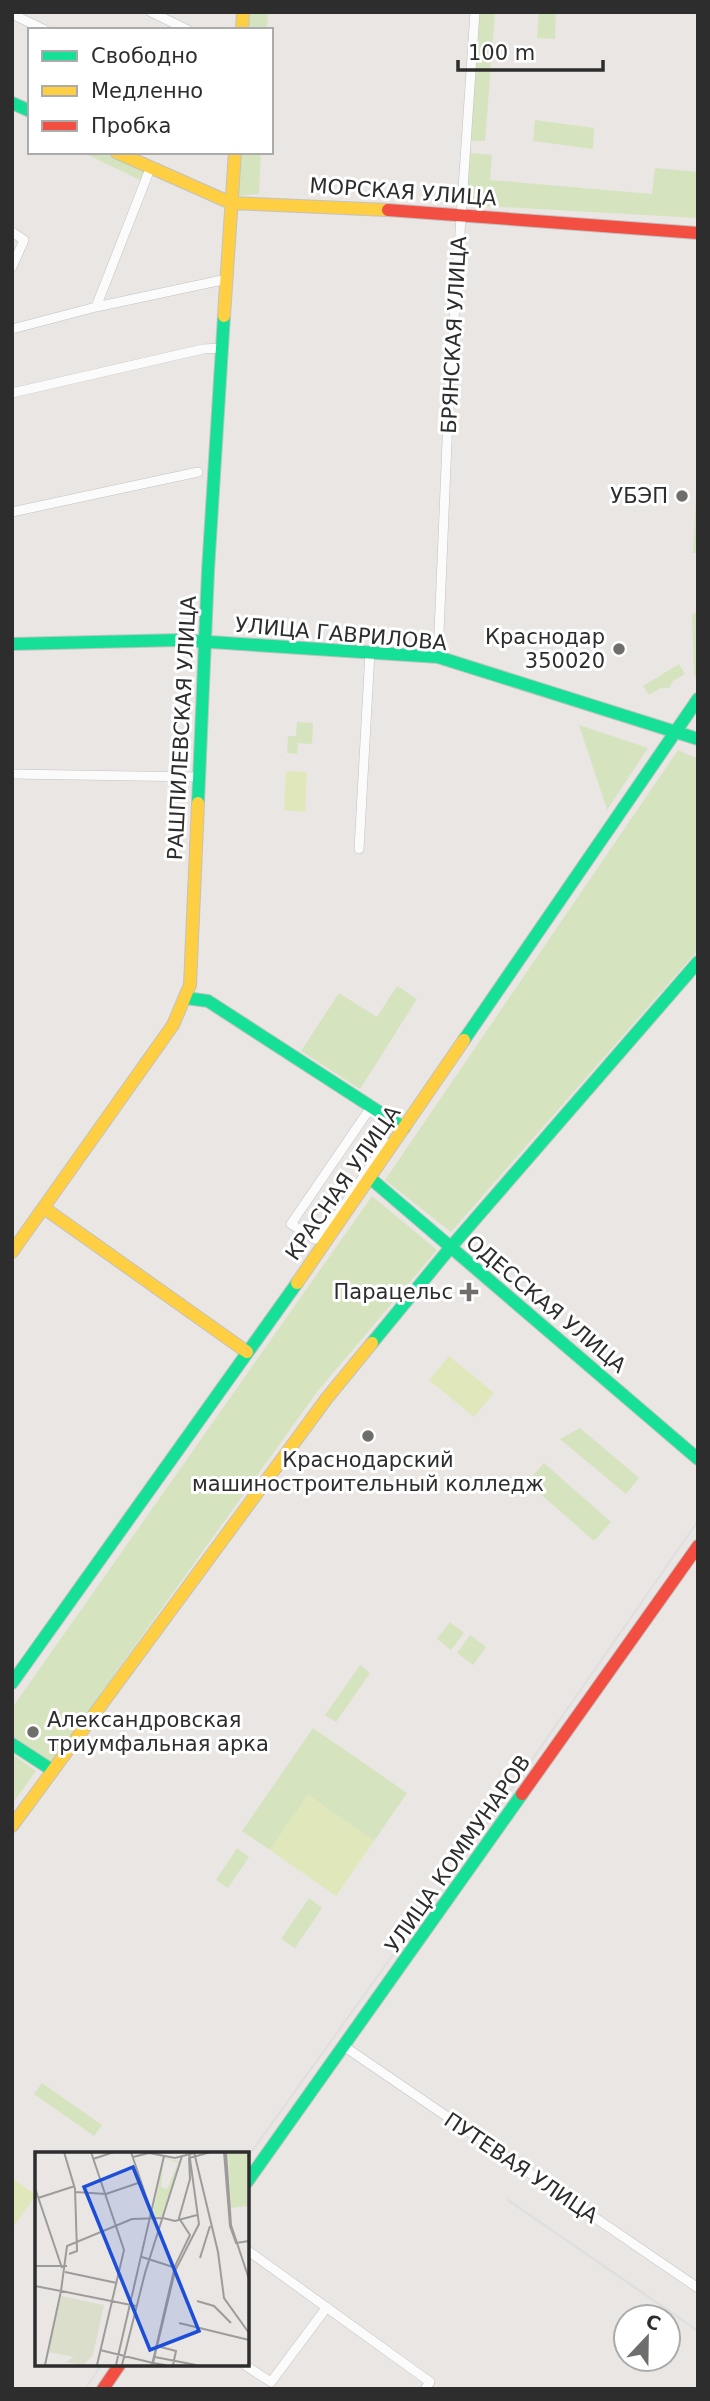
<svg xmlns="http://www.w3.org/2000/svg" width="710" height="2401" viewBox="0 0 710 2401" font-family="'DejaVu Sans',sans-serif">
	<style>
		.green { fill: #d5e4be }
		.pitch { fill: #e0e8bb }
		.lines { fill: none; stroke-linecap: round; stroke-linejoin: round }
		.street-casing { stroke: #c2c2c2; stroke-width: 10 }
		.fast-casing { stroke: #c2c2c2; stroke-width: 14 }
		.slow-casing { stroke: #c2c2c2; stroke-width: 14 }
		.jam-casing { stroke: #c2c2c2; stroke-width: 14 }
		.street { stroke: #fcfbfb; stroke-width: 9 }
		.fast { stroke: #16e098; stroke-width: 12 }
		.slow { stroke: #ffcf43; stroke-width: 12 }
		.jam { stroke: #f24e42; stroke-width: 12 }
		.tram { stroke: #dfdfe0; stroke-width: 2 }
		.rail { stroke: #dfdfe0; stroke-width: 2.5 }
		.poi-dot { fill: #6f6e6d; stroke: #fff; stroke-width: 2.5 }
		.labels { text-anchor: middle; stroke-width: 6; stroke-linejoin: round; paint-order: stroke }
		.street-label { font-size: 21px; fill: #2d2d2d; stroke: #fff }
		.poi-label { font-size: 21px; fill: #2d2d2d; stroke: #fff; text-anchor: end }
		.inset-road { fill: none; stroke: #9e9c9b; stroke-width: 2 }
		.view { fill: #1d4ed8; fill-opacity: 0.15; stroke: #1d4ed8; stroke-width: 3.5 }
		.inset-edge { fill: none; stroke: #2d2d2d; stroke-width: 3.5 }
	</style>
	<rect width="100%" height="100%" fill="#eae6e4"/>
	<path class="green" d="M247 12H268L267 30H246Z
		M478 12H495L485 141H471Z
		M539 12H556L555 39 537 38Z
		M535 120 594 128 593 149 533 141Z
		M82 152H102L146 173 142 181Z
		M240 152H261L259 194 237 196Z
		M470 153 492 155 490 180 652 194 655 168 698 172V218L466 205Z
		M698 455V553H693Z
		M698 611V677L697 678 694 676 692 614Z
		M679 664 685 674 673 681 669 688H661L649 695 643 686Z
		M297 722 313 723 312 744 298 743 297 754 287 753 288 736H296Z
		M579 725 648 748 607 810Z
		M678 750 698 759V950L451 1232 385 1180Z
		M397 986 417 999 360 1089 301 1051 339 993 377 1017Z
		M372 1196 437 1250 317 1392 51 1763 12 1737V1708Z
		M580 1428 639 1478 626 1494 560 1439Z
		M544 1463 611 1522 594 1541 527 1482Z
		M450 1622 464 1633 451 1650 437 1639Z
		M470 1635 486 1647 473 1665 457 1653Z
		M360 1665 370 1673 336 1722 325 1715Z
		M313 1728 407 1793 374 1841 308 1795 270 1850 242 1831Z
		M12 1754 36 1771 12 1804Z
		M237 1848 249 1857 228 1888 216 1880Z
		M309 1898 322 1908 295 1948 281 1939Z
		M42 2083 102 2125 94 2136 34 2094Z"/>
	<path class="pitch" d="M286 771 307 772 305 812 284 810Z
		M449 1356 494 1393 474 1417 429 1380Z
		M308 1795 374 1841 336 1896 270 1850Z
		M12 2178 36 2195 12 2229Z"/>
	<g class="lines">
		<defs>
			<path id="street" d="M151 12 188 30
				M12 14 45 30
				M12 232 24 240 12 267
				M96 307 150 169
				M12 329 96 307 227 279
				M12 393 203 349 221 348
				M12 512 198 472
				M438 657 449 394 475 12
				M12 774 199 777
				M359 849 370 652
				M369 1110 387 1123 378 1137 386 1143 330 1226 326 1223 315 1239 291 1224Z
				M345 2047 698 2288
				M247 2250 430 2382 425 2389
				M246 2366 271 2382 327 2307"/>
			<path id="fast" d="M12 103 30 111
				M12 644 180 640 438 657 698 739
				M198 803 208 571 224 316
				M186 998 208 1001 404 1128
				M464 1040 698 699
				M370 1178 698 1459
				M372 1343 450 1248 698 962
				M12 1683 297 1283
				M12 1744 52 1770
				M247 2182 522 1794"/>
			<path id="slow" d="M242 30 243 12
				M116 152 231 203 388 210
				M224 316 235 152
				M44 1208 247 1352
				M12 1252 173 1025 190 985 198 803
				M297 1283 464 1040
				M12 1826 327 1398 372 1343"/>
			<path id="jam" d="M388 210 698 233
				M522 1794 698 1546
				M103 2389 120 2364"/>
		</defs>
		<use href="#street" class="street-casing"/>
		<use href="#fast" class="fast-casing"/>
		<use href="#slow" class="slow-casing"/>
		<use href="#jam" class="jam-casing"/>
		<use href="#street" class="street"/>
		<use href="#fast" class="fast"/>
		<use href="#slow" class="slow"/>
		<use href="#jam" class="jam"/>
		<path class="tram" d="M247 2158 497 1810 698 1521
			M85 2389 102 2364"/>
		<path class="rail" d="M508 2200 698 2331"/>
	</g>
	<g class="poi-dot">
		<circle cx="682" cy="496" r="7"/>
		<circle cx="619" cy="649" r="7"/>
		<path d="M465.5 1281.5h7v7h7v7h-7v7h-7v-7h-7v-7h7z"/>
		<circle cx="368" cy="1436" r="7"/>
		<circle cx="33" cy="1732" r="7"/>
	</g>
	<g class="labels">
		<g class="street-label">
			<text transform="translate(403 192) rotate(4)" y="7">МОРСКАЯ УЛИЦА</text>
			<text transform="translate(454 335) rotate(-87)" y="7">БРЯНСКАЯ УЛИЦА</text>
			<text transform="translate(341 634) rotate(5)" y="7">УЛИЦА ГАВРИЛОВА</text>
			<text transform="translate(182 728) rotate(-87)" y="7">РАШПИЛЕВСКАЯ УЛИЦА</text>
			<text transform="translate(343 1183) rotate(-55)" y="7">КРАСНАЯ УЛИЦА</text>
			<text transform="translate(546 1304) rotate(40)" y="7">ОДЕССКАЯ УЛИЦА</text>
			<text transform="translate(458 1854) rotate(-55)" y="7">УЛИЦА КОММУНАРОВ</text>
			<text transform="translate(521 2168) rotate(34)" y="7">ПУТЕВАЯ УЛИЦА</text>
		</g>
		<g class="poi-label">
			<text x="668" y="503">УБЭП</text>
			<text x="605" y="644">Краснодар<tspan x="605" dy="24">350020</tspan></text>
			<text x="453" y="1299">Парацельс</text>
			<text x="368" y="1467" text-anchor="middle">Краснодарский<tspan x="368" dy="24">машиностроительный колледж</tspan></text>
			<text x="47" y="1727" text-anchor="start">Александровская<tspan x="47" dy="24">триумфальная арка</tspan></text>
		</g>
	</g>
	<g transform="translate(35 2152)">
		<rect width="214" height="214" fill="#eae6e4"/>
		<path d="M193 0H213V54L196 56ZM129 6 144 9 128 65H117L129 8 126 35 132 37 143 11Z" fill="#d5e4be"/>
		<path d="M26 144 69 153 58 203 48 213 31 210 39 205 13 200Z" fill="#dbdecb"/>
		<path class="inset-road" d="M29 0 40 37 42 99 34 102M56 0 89 98 62 213M96 0 116 59M159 0 183 100 189 146 214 181M189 0 195 74 201 91 214 89M191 0 196 73 214 127M98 5 114 1 140 6 163 0M58 7 79 0M0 36 27 116M40 40 71 42 106 30M3 46 40 34M128 66 140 69 162 63M107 105 141 116M165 106 175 74M0 114H32M30 120 82 131M0 134 26 139 10 213M162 149 179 154 196 171M101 154 26 139 32 94 97 67 128 66M144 171 214 188M122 194 141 199 138 213M65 198 118 211M120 205 161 213M81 213 129 4M87 213 110 121 147 4M117 213 140 114 155 83 144 66 155 27 154 6 176 0M130 213 118 211 140 119 164 72 154 0"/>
		<path class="view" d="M98 15 164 179 115 198 49 35Z"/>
		<rect width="214" height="214" class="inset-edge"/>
	</g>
	<rect width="710" height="2401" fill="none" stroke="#2d2d2d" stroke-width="28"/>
	<rect x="28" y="28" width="245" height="126" fill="#ffffff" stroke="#ababab" stroke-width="2"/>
	<rect x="42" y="51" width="35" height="10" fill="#16e098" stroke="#ababab" stroke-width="2"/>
	<text x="91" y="63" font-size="21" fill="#2d2d2d">Свободно</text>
	<rect x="42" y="86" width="35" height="10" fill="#ffcf43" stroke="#ababab" stroke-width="2"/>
	<text x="91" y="98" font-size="21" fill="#2d2d2d">Медленно</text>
	<rect x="42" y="121" width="35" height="10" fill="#f24e42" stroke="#ababab" stroke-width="2"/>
	<text x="91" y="133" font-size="21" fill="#2d2d2d">Пробка</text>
	<g transform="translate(647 2338) rotate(22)"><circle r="33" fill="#ffffff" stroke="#ababab" stroke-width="2"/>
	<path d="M0-5L12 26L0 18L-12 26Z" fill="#6f6e6d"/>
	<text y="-10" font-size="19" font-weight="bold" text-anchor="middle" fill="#2d2d2d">С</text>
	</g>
	<path d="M458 60v10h145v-10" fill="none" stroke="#2d2d2d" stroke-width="3.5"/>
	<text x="468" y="60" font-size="21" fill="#2d2d2d" stroke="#ffffff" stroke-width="5" paint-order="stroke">100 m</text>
</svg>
